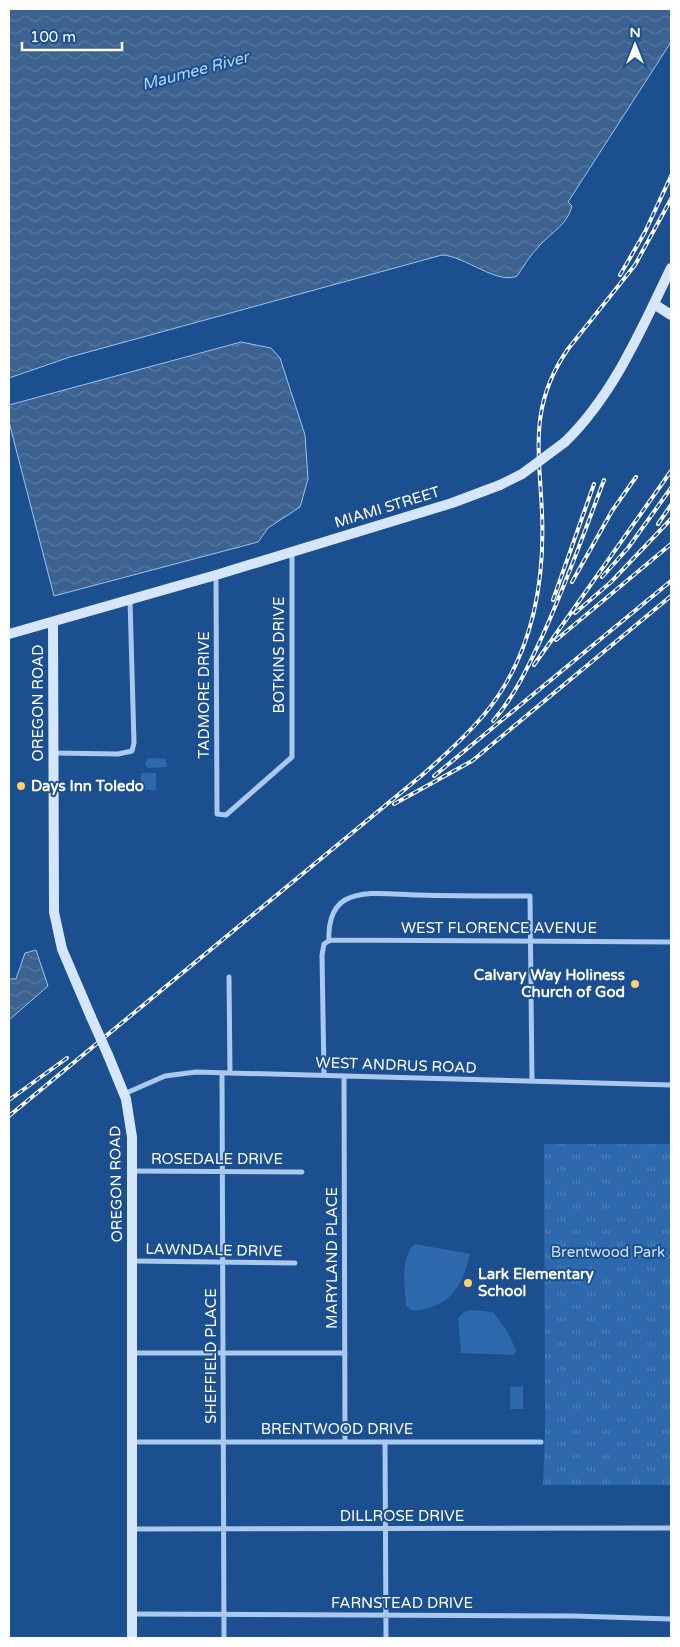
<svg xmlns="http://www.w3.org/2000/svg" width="680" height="1647" viewBox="0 0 680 1647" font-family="'Varela Round',sans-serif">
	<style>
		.grass { fill: #2e69ad }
		.park { fill: url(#park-tufts) }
		.water { fill: url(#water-waves); stroke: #9cc4f0 }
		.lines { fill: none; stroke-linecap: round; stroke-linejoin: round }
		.street { stroke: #a9c9ee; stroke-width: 5 }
		.secondary { stroke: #d6e6fa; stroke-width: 10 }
		.rail-casing { stroke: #fff; stroke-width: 4 }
		.rail { stroke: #1b4f8f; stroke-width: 2; stroke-dasharray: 5.5; stroke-linecap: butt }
		.secondary-bridge { stroke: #d6e6fa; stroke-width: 10 }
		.poi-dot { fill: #ffd166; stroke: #1b4f8f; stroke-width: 2 }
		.labels { text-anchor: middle; stroke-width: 4; stroke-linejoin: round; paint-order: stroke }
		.street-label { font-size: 15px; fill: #fff; stroke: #1b4f8f }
		.poi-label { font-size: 15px; font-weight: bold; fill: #fff; stroke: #1b4f8f; text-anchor: start }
		.park-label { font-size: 15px; fill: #cfe3fa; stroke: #1b4f8f }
		.water-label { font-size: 16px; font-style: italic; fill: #b5d3f5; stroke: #1b4f8f }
	</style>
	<defs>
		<pattern id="park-tufts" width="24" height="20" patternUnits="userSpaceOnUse" patternTransform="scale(1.25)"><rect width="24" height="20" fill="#2e69ad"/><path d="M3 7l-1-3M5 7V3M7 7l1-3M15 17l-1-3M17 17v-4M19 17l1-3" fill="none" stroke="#4d80b9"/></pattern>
		<pattern id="water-waves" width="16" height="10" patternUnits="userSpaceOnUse" patternTransform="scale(1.25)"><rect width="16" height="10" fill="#3c6290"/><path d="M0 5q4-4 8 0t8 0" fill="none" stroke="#597aa1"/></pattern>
	</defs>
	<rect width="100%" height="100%" fill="#1b4f8f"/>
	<path class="grass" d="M141 773H156V790H141Z
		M415 1244 470 1254C461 1289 451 1306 413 1311L406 1306C405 1286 399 1259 415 1244Z
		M471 1310 493 1312 507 1331 516 1350 515 1355 461 1353 458 1318 464 1312Z
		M523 1386V1409H510V1387Z"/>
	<path class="park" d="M148 758 166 759 167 767 148 768 145 764Z
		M544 1144H671V1485H543L545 1430Z"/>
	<path class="water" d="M9 9H671V42L568 202 572 206C567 225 553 231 540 245 531 254 524 266 517 276 497 285 465 256 442 255L70 357 9 378Z
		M241 342 271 348 280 358 305 435 308 479 300 507 268 528 258 542 54 596 9 422V405Z
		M36 950 48 986 9 1020V979H16L25 953Z"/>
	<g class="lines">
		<path class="street" d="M216 575 217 814 226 815 292 757V552
			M54 753 118 754 132 751 134 743 130 600
			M329 941C328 927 331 908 345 900 365 889 396 895 418 895 455 896 493 896 530 896L532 1081
			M229 977 230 1073
			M222 1073 224 1638
			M324 1075 322 955 324 944 330 940 671 942
			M344 1076 345 1441
			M124 1094 165 1076 196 1072 671 1085
			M132 1171 302 1172
			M132 1261 295 1263
			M132 1353H345
			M132 1442H541
			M385 1442 386 1638
			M132 1529 671 1528
			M132 1614 574 1616 671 1619"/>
		<path class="secondary" d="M654 304 671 315
			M565 442C614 394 641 330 671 268
			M53 623 54 912 62 949 91 1017
			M9 634 216 575 452 503 500 485
			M108 1055 126 1099 132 1137V1638"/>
		<defs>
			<path id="rail" d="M620 275 645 232 671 176
				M658 524 671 505
				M602 577 628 548 671 488
				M572 582 612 511 636 477
				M553 600 594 484
				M575 613 611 582 671 519
				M556 640 671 544
				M534 665 671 471
				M493 721C514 697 527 669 541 639 565 587 584 533 604 480
				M434 776 671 581
				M394 804 472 761 671 596
				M9 1100 67 1058
				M9 1116 421 776C443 757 464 738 483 716 531 659 545 585 542 513 539 449 529 405 568 349L635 265 671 199"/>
		</defs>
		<use href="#rail" class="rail-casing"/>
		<use href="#rail" class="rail"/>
		<path class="secondary-bridge" d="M500 485 522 474 565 442
			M91 1017 108 1055"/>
	</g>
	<g class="poi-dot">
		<circle cx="21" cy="786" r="5"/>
		<circle cx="635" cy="984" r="5"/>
		<circle cx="468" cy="1283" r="5"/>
	</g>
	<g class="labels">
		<g class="street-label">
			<text transform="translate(387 507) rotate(-17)" y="5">MIAMI STREET</text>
			<text transform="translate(279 655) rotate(-90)" y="5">BOTKINS DRIVE</text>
			<text transform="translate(204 695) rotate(-90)" y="5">TADMORE DRIVE</text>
			<text transform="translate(38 703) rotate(-90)" y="5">OREGON ROAD</text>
			<text x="499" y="933">WEST FLORENCE AVENUE</text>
			<text transform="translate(396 1065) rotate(2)" y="5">WEST ANDRUS ROAD</text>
			<text x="217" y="1164">ROSEDALE DRIVE</text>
			<text transform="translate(116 1184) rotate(-91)" y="5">OREGON ROAD</text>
			<text transform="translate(214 1250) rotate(1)" y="5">LAWNDALE DRIVE</text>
			<text transform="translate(332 1258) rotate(-90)" y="5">MARYLAND PLACE</text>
			<text transform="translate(211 1356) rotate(-90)" y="5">SHEFFIELD PLACE</text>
			<text x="337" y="1434">BRENTWOOD DRIVE</text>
			<text x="402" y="1521">DILLROSE DRIVE</text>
			<text x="402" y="1608">FARNSTEAD DRIVE</text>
		</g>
		<g class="poi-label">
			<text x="31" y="791">Days Inn Toledo</text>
			<text x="625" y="980" text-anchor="end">Calvary Way Holiness<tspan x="625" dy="17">Church of God</tspan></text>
			<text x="478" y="1279">Lark Elementary<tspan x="478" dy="17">School</tspan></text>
		</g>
		<g class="park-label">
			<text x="608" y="1257">Brentwood Park</text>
		</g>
		<g class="water-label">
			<text transform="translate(195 70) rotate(-15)" y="6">Maumee River</text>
		</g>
	</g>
	<rect width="680" height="1647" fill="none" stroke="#ffffff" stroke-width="20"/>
	<g transform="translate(635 45)" stroke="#1b4f8f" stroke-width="4" paint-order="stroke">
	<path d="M0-4L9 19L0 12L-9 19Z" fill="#ffffff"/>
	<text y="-8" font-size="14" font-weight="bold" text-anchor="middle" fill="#ffffff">N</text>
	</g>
	<path d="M22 42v8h100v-8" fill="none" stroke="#ffffff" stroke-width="2.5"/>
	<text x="30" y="42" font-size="15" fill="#ffffff" stroke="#1b4f8f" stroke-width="4" paint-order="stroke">100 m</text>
</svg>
